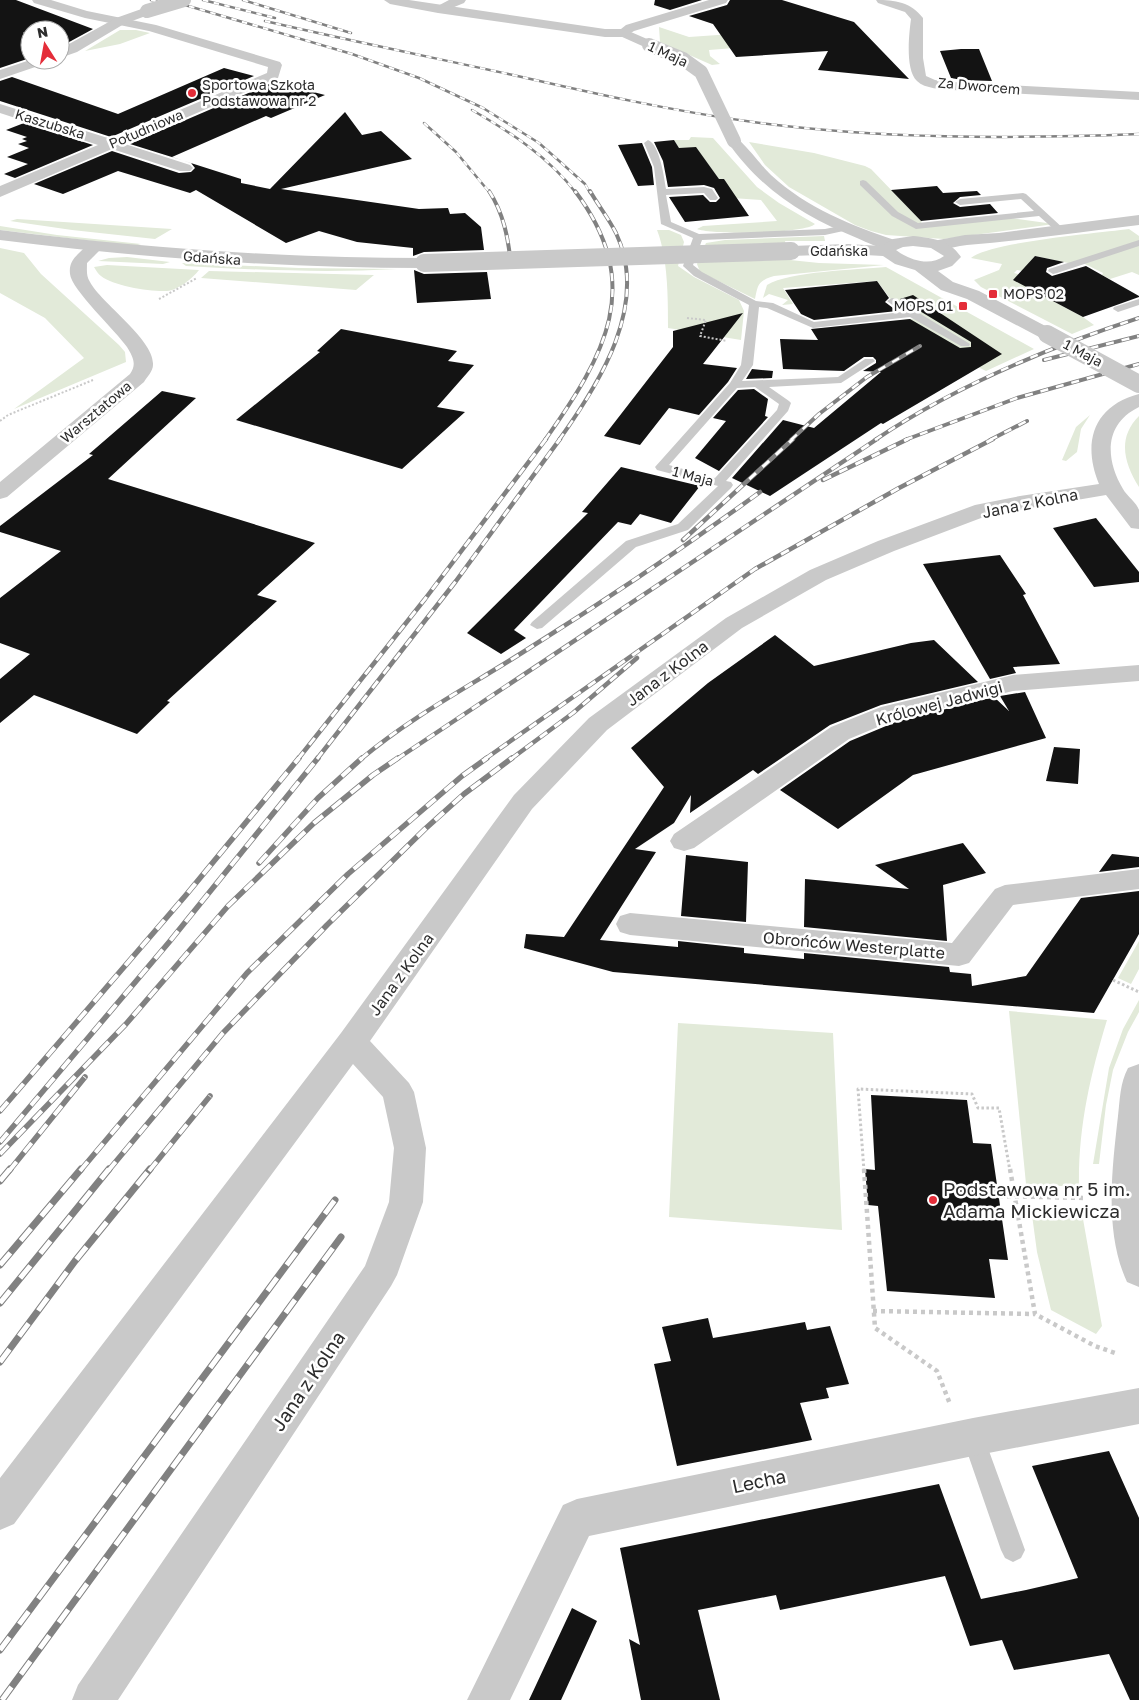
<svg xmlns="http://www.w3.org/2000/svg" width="1139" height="1700" viewBox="0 0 1139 1700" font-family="'Golos Text',sans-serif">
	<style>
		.green { fill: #e2ead9 }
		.building { fill: #131313 }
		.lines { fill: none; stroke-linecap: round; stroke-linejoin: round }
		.path-far3 { stroke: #c9c9c9; stroke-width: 1; stroke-dasharray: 1 1; stroke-linecap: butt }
		.path-far2 { stroke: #c9c9c9; stroke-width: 2; stroke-dasharray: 2 2; stroke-linecap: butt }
		.path-far1 { stroke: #c9c9c9; stroke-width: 3; stroke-dasharray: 2.5 2.5; stroke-linecap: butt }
		.path { stroke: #c9c9c9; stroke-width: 4.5; stroke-dasharray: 4 4; stroke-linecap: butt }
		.service { fill: #c9c9c9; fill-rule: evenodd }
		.minor { fill: #c9c9c9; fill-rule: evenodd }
		.tertiary { fill: #c9c9c9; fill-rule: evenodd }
		.rail-far4-casing { stroke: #818181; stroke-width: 2.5 }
		.rail-far3-casing { stroke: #818181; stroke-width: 4 }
		.rail-far2-casing { stroke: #818181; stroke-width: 4.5 }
		.rail-far1-casing { stroke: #818181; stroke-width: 5.5 }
		.rail-casing { stroke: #818181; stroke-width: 7 }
		.rail-far4 { stroke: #fff; stroke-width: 2; stroke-dasharray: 5.5; stroke-linecap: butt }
		.rail-far3 { stroke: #fff; stroke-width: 2.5; stroke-dasharray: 8; stroke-linecap: butt }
		.rail-far2 { stroke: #fff; stroke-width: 3; stroke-dasharray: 9; stroke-linecap: butt }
		.rail-far1 { stroke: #fff; stroke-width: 4; stroke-dasharray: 12; stroke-linecap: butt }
		.rail { stroke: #fff; stroke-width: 5; stroke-dasharray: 16; stroke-linecap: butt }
		.minor-bridge { stroke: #c9c9c9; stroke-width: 14 }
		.tertiary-bridge-far1 { stroke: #c9c9c9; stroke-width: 14 }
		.tertiary-bridge { stroke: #c9c9c9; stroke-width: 18 }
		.poi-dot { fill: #e42d39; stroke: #fff; stroke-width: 2 }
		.labels { text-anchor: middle; stroke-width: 5; stroke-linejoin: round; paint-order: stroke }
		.far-street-label { font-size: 14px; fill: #2c2c2c; stroke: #fff }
		.far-poi-label { font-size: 14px; fill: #2c2c2c; stroke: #fff; text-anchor: start }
		.street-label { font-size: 16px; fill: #2c2c2c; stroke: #fff }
		.near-poi-label { font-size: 19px; fill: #2c2c2c; stroke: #fff; text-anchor: start }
		.near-street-label { font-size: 19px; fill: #2c2c2c; stroke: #fff }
	</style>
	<rect width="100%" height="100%" fill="#fff"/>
	<path class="green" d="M659 27 689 37 732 34 747 47 709 50 710 56 720 64 712 65 660 42Z
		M120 30H136L150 33 120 44 85 51Z
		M691 137 713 138 757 187 779 203 815 224C805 234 711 235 697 229L703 226 777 221 761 200 732 198 724 179H719L707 163 679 148 674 140H689Z
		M749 142 814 153 865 166 871 169 922 222 917 226 1003 217 1054 224 944 239 886 235 871 231 855 225 789 187 765 165Z
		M17 219 172 229 155 239 72 230 10 221Z
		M0 226 57 235 141 244 134 246 0 230Z
		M1129 229 1139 236V275L1132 272 1110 279 1102 275 1103 273 1081 262 1073 264 1035 256 1022 271 1017 270 1014 273 1034 278 1051 300 1083 317 1094 325 1072 334 981 287 974 280 999 270 1002 264 971 258C989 242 1100 233 1129 229Z
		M657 230H669L681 235 684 242 678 266 694 277 739 300 744 311 741 340 668 328C668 298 668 258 657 230Z
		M824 236 825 241H785L790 260 819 263 884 265 774 276C758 281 758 284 755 299L700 272 697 264 706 243 725 240Z
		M0 248 24 253 41 274 119 345 125 352 126 362 14 409 84 358 45 318 0 293Z
		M127 257 170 262 163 264 98 261 109 258Z
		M182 263 299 268 397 269C327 273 256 270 186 266Z
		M107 265 199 270C193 278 178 290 167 291 151 292 113 286 101 276 98 274 96 270 94 267Z
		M886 267 1034 349 986 371 953 355 837 328 918 318 892 301 877 281 783 288 793 304 782 305 788 300 769 294 763 298 767 285C790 271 856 270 886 267Z
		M209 271 374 275 356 290 201 278Z
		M1090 415 1081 429 1077 452 1066 461 1062 460 1076 427Z
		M1139 416V487C1124 463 1117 438 1139 416Z
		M1139 941V969L1131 984 1118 978Z
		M1139 1000V1012L1128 1032 1113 1070 1106 1105 1099 1164H1093L1109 1068 1123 1029Z
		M1009 1011 1107 1020C1090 1076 1078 1128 1079 1187L1026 1184Z
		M678 1023 833 1033 842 1230 669 1217Z
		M1032 1215 1083 1219 1102 1326 1096 1334 1051 1310 1037 1252Z"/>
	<path class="building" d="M0 0H16L93 29 60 47V30H30V58L0 68Z
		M655 0H702L670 10 654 5Z
		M730 0H782L854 22 909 79 818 70 828 51 736 57 713 24 689 16 727 5Z
		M961 49H979L992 81 962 80 951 78 940 51Z
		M224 68 254 76 111 137 0 101V81L12 77 118 114Z
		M274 82 325 95 271 118 266 116 172 157 241 179V183L270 189 345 112 362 135 381 131 412 159 281 189 419 209 448 208 450 214 465 213 481 227 484 250 424 252 413 256V248L357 242 319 231 286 243 196 190 190 193 118 171 63 194 34 184 112 151 179 173 191 172 195 168 191 163 130 144Z
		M24 123 93 145 15 178 4 174 28 164 7 157 29 148 18 144 27 141 22 139 27 137 6 130Z
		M674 140 679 148 696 147 719 179H724L749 216 685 222 669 197 703 195 710 202H716L720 198 714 188 704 185 668 187 663 161 654 142Z
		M642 143 652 167 654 185 638 186 618 145Z
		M937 186 943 193 977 191 981 195 960 197 953 203 960 207 990 204 998 213 921 221 891 190Z
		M1035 256 1064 262 1047 268 1046 272 1052 276 1086 266 1139 296V297L1083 317 1013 280Z
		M414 270 424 274 487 272 491 299 417 303Z
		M877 281 889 298 885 302 897 311 814 320 801 314 785 290Z
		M913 295 1002 354 883 424 881 423 770 496 732 478 783 420 814 428 881 372 863 371 876 363V360L873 357H864L844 371 783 369 780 339 818 340 811 329 910 319 960 348 971 347V342L900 299Z
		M743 313 703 364 737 368 728 382 699 415 669 408 640 445 604 436 673 347V331Z
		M341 329 457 351 448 361 474 365 437 407 465 412 402 469 236 420 320 352 317 351Z
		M752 369 773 371 772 378 746 379Z
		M754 389 768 399 765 416 768 417 719 471 695 458 726 421 713 418 738 390Z
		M162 391 196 398 108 479 315 543 257 595 277 601 167 701 170 702 137 734 34 695 0 723V679L30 654 0 643V598L61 551 0 532V526L93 455 89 454Z
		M621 467 700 486 671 523 640 514 631 525 618 522 514 630 526 638 501 654 467 633 588 513 582 512Z
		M1096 518 1139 572V582L1094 587 1053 528Z
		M1000 555 1026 594 1023 595 1060 664 1013 667 1016 673 990 679 923 564Z
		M775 635 814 666 911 643 934 640 978 682 881 705 830 725 758 774 753 770 690 813 691 795 674 823 635 849 656 852 600 940 678 947V941L744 948V953L804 959V953L949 967 950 972 971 974 972 986 1026 976 1081 898 1139 891V934L1094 1013 613 972 524 948 526 934 564 937 664 787 631 748 708 683Z
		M1025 692 1046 738 913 775 838 829 780 790 850 741 898 721 994 697 1009 711 1000 696Z
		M1054 747 1080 749 1078 784 1046 781Z
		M963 843 986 873 943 885 947 941 804 927 805 879 909 889 875 865Z
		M1112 854 1139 857V867L1099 872Z
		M686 855 748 862 746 922 681 916Z
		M871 1095 967 1100 973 1143 991 1144 1008 1260 989 1259 995 1298 887 1291 878 1206 868 1205 865 1169 875 1170Z
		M708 1318 713 1338 805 1322 807 1330 830 1326 849 1384 826 1388 829 1398 800 1403 812 1440 677 1466 654 1364 671 1361 662 1327Z
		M1109 1451 1139 1518V1700H1130L1109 1654 1014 1670 1002 1640 970 1646 945 1576 780 1610 776 1595 698 1610 720 1700H641L629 1639 640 1645 620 1548 939 1484 981 1599 1026 1590 1078 1578 1032 1466Z
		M572 1608 597 1621 561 1700H529Z"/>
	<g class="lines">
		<path class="path-far3" d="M32 30 45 26
			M30 31 23 33 30 35"/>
		<path class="path-far2" d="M159 299 197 278
			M687 318 706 320 700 336 727 341
			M0 421 8 415 93 380"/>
		<path class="path-far1" d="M1113 980 1139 992
			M864 1171 858 1089 972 1094 978 1108H999L1010 1171"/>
		<path class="path" d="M864 1169 875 1328 937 1371 950 1404
			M1010 1169 1035 1314 1095 1346 1118 1354
			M999 1196 1086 1198
			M873 1311 1035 1314"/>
		<path class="service" d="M648 140C660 145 664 177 666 189L704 187 712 189 718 198 716 200H710L704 193 666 195 671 222 699 234 825 229 845 225 850 228 848 230 825 235 702 240 693 265 702 272 756 301 773 303 814 322 902 312 887 301 892 298 896 299 970 344 969 346H961L910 317 813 328 767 308 759 307 753 365 742 381 838 377 865 359H873L875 361 841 383 769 387 789 401 791 403 788 411 726 481 731 482 733 485 731 488 688 530 636 547 542 628 537 629 530 625 532 622 626 541 678 524 718 486 657 470 655 467 730 383 741 365 749 305 694 276 683 266 693 238 661 224 654 167 644 143ZM755 387 779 404 777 410 715 478 669 465 737 388Z
			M863 180 866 181 898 212 918 223 1034 211 1021 199 960 205 955 202 960 199 1023 193 1026 194 1065 230 1063 232H1057L1039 216 916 229 892 216 860 185V181Z
			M1139 240V246L1057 273 1053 274 1048 271 1049 269Z
			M1139 299V305L1118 312 1113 309 1114 307Z
			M973 1426 981 1429 1025 1550 1021 1558 1013 1562 1005 1558 1001 1550 962 1437 965 1429Z"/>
		<path class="minor" d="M32 0H51L87 11 156 25 280 62 282 65 278 78 125 144 190 165 193 168 190 171H180L112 149 0 197V186L98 145 0 113V104L111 139 267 73 268 67 149 31 85 18 34 3Z
			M449 0H466L464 3 442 12H434L432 9Z
			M876 0C895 0 911 2 923 18V58L926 76 935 80 952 82 1139 92V100L952 90C942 89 925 89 917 81 905 70 909 34 911 19L905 12 878 3Z
			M624 29 654 42 655 45 649 49 620 36 618 33 620 30Z
			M734 137C742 139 762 167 771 175 807 208 852 226 898 241L900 245 898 249C885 252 869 243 857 238 804 217 760 189 727 141L729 138Z
			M1139 215V225C1082 232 1025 240 967 245 956 246 944 251 933 249L931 245 933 241 965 235 999 233Z
			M94 243 100 244 102 248 87 263C87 270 86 276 90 282 101 303 155 340 153 365 153 371 147 377 144 382L7 497 0 499V482L130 374C137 364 133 357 127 347 116 331 71 289 70 274 69 265 72 260 78 254 83 249 87 245 94 243Z
			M1139 394V407C1104 424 1105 459 1123 489 1127 496 1137 503 1139 510 1139 515 1139 524 1139 529L1131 528 1106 495 989 515 894 551 826 580 742 628 607 730 532 809 370 1041 409 1083 414 1092 426 1148 423 1202 397 1275 391 1286 118 1700H72L78 1685 365 1266 389 1202 394 1148 383 1097 353 1064 14 1524 0 1530V1478L341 1033 514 795 589 718 726 618 810 570 878 541 975 505 1020 496 1099 484C1082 443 1093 406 1139 394Z
			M1139 665V681L1013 691 897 719 849 739 694 848 684 851 674 848 670 841 674 834 831 727 881 707 1013 675Z
			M1139 869V889L1013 905 969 963 959 966 630 935 620 932 616 924 620 916 630 913 952 943 995 889 1005 885Z
			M1139 1388V1424L973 1456 589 1536 510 1700H467L563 1505 577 1499 973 1418Z"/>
		<path class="tertiary" d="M384 0H409L605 29H621L626 25 709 0H728L726 3 634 31 624 37H605L438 13 390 4Z
			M147 7 151 8 153 11 151 14 124 24 77 52 60 58V49L116 18Z
			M30 60H49L47 63 0 79V70Z
			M0 230C141 248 282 258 424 258L430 259 432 263 430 267 424 268C282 268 141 258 0 240Z
			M913 236C932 238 950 240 961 257L952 266 938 271 953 282 979 291 1053 330 1056 334 1053 338 1047 339 1041 338 967 299 941 290 915 270 895 264 883 256 848 254 791 256 785 255 783 251 785 247 791 246 848 244 881 246 893 239ZM913 246 931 248 944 256C930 267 909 260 896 250L903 247Z
			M1139 1064V1287L1127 1282C1104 1232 1112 1169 1118 1116 1120 1099 1120 1083 1128 1068Z"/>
		<defs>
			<path id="rail-far4" d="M151 0 173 6
				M168 0 352 54 419 78 483 108 539 143 585 184 590 193
				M203 0 275 18
				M243 0 351 33
				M265 21C347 40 430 57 513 75 592 93 672 111 753 122 881 139 1010 139 1139 134
				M472 110C510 132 549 157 576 193
				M424 123 456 152 490 193"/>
			<path id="rail-far3" d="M489 191C504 214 508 238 511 264
				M1044 360 1139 336
				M545 440C605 355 646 285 575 191
				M559 440C599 384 650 305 616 233 609 219 598 205 590 191
				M791 440 819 414 867 377 920 346
				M875 440C955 386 1047 348 1139 318
				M905 440 1017 398 1139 364
				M990 440 1027 421"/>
			<path id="rail-far2" d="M823 480 908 439
				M683 540 793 439
				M298 759 425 599 546 439
				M317 759 456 581 560 439
				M361 759C413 715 474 684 531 647 609 598 686 546 760 492
				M397 759 877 439
				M485 759 755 569 899 488 993 439
				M511 759 573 713 637 658"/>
			<path id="rail-far1" d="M259 863 318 798 362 758
				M0 1111 186 895 299 758
				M0 1142 170 941 318 758
				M0 1154 126 1024 228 906 314 823 373 775 398 758
				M9 1171 85 1077
				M80 1171 247 973 348 874 462 776 487 758
				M108 1171 223 1033 327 925 425 829 464 794 512 758
				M149 1171 210 1096"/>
			<path id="rail" d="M0 1181 10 1169
				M0 1265 81 1169
				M0 1303 109 1169
				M0 1362 75 1261 150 1169
				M0 1650 335 1200
				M2 1700 341 1237"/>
		</defs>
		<use href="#rail-far4" class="rail-far4-casing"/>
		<use href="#rail-far3" class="rail-far3-casing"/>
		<use href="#rail-far2" class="rail-far2-casing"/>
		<use href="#rail-far1" class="rail-far1-casing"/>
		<use href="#rail" class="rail-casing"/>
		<use href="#rail-far4" class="rail-far4"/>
		<use href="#rail-far3" class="rail-far3"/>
		<use href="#rail-far2" class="rail-far2"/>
		<use href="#rail-far1" class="rail-far1"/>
		<use href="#rail" class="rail"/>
		<path class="minor-bridge" d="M649 45 683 59 701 72 734 141"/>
		<path class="tertiary-bridge-far1" d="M147 11 184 0"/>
		<path class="tertiary-bridge" d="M424 263 791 251
			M1047 334 1139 384"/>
	</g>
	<g class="poi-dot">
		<circle cx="192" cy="93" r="5"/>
		<rect x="988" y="289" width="10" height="10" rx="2.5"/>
		<rect x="958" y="301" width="10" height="10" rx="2.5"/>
		<circle cx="933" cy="1200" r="5"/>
	</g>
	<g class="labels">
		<g class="far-street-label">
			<text transform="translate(668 54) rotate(25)" y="5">1 Maja</text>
			<text transform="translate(979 86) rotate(5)" y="5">Za Dworcem</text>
			<text transform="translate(50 124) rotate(17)" y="5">Kaszubska</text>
			<text transform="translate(146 129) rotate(-23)" y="5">Południowa</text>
			<text x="839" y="256">Gdańska</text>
			<text transform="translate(212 258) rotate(4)" y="5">Gdańska</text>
			<text transform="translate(1083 353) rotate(28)" y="5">1 Maja</text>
			<text transform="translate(96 412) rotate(-40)" y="5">Warsztatowa</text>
			<text transform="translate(693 476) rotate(15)" y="5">1 Maja</text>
		</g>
		<g class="far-poi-label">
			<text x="202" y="90">Sportowa Szkoła<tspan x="202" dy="16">Podstawowa nr 2</tspan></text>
			<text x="1003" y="299">MOPS 02</text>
			<text x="953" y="311" text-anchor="end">MOPS 01</text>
		</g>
		<g class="street-label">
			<text transform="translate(1030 503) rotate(-11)" y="6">Jana z Kolna</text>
			<text transform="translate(667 673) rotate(-37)" y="6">Jana z Kolna</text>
			<text transform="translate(939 703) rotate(-15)" y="6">Królowej Jadwigi</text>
			<text transform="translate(854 945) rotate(5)" y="6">Obrońców Westerplatte</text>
			<text transform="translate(401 974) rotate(-54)" y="6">Jana z Kolna</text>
		</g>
		<g class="near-poi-label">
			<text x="943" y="1196">Podstawowa nr 5 im.<tspan x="943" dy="22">Adama Mickiewicza</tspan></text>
		</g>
		<g class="near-street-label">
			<text transform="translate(308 1381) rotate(-56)" y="7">Jana z Kolna</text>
			<text transform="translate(759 1481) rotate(-12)" y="7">Lecha</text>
		</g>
	</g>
	<g transform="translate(45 45) rotate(349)"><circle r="24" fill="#ffffff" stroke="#ababab"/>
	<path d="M0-4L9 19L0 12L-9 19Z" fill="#e42d39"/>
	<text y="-8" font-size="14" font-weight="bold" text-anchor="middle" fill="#2c2c2c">N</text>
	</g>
</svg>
